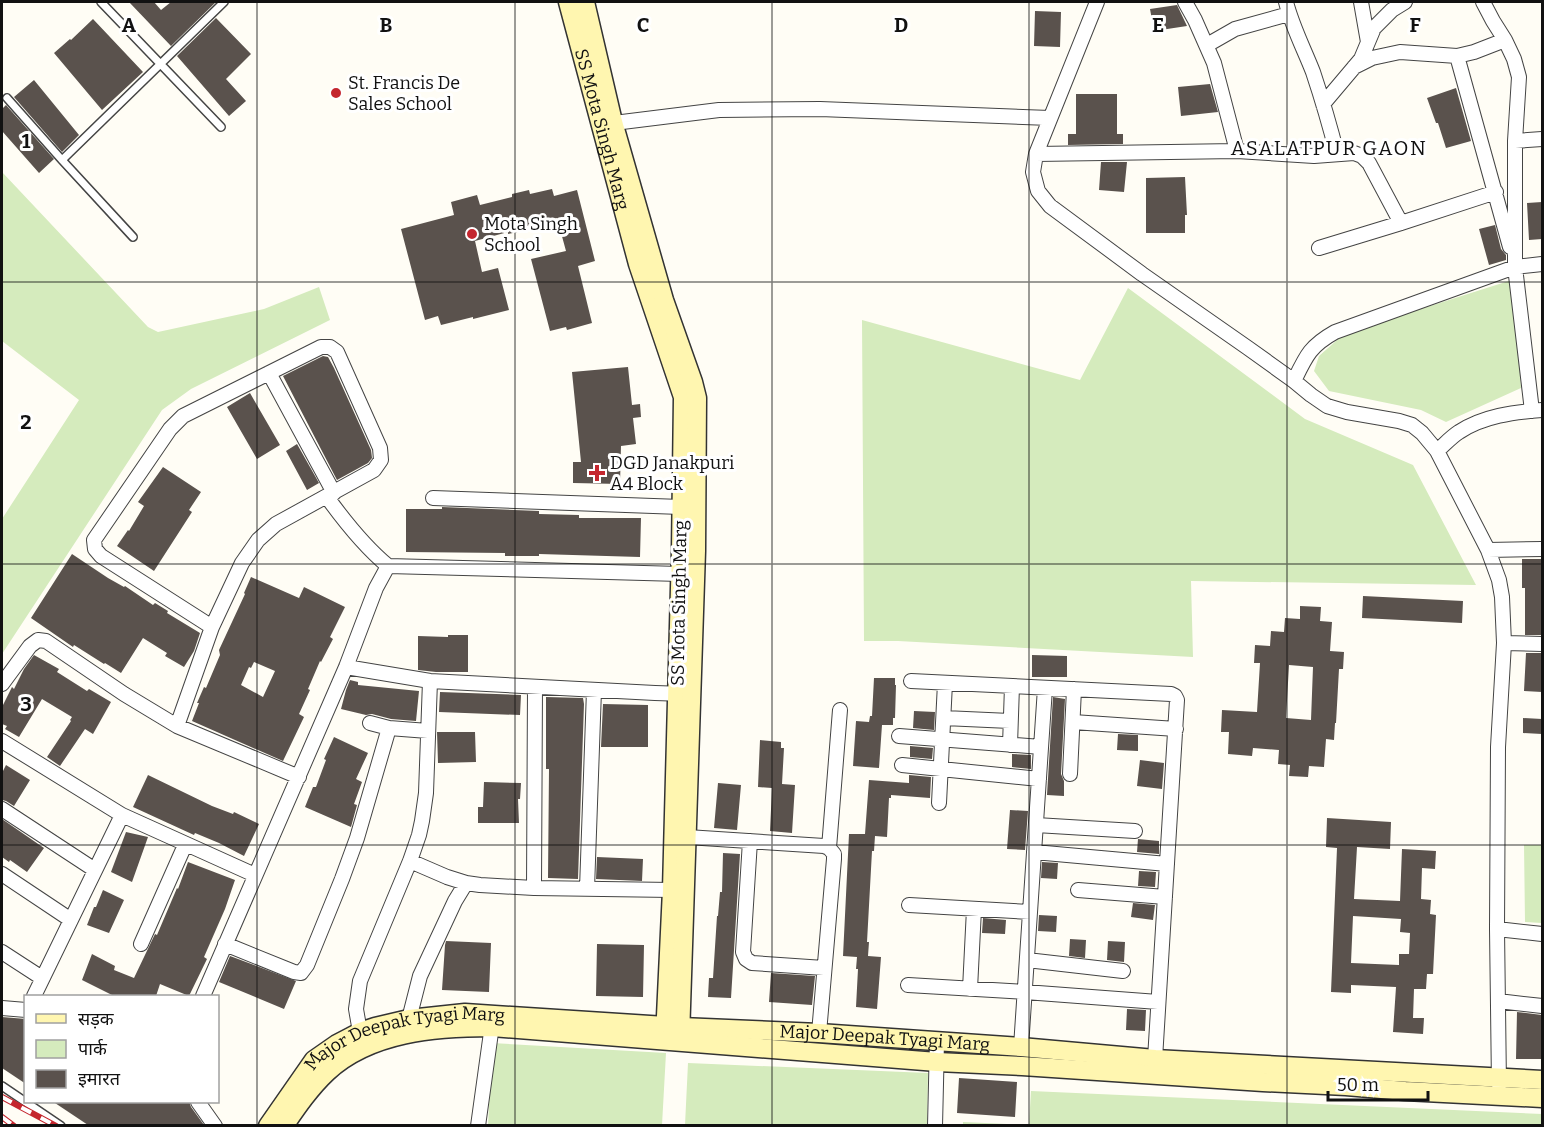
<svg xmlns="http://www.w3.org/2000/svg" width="1544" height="1127" viewBox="0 0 1544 1127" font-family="Bitter,'Noto Sans Devanagari',serif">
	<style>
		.green { fill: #d5ebbd }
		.building { fill: #5a524d; fill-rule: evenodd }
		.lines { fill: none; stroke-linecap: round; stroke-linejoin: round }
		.lane-casing { stroke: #444; stroke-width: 10 }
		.street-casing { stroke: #444; stroke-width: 16 }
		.secondary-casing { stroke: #333; stroke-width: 21 }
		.lane { stroke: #fff; stroke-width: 7 }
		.street { stroke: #fff; stroke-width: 14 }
		.secondary { stroke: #fff6b0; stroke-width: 18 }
		.rail-casing { stroke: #c4262e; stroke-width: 6 }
		.rail { stroke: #fff; stroke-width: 4; stroke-dasharray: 11; stroke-linecap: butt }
		.grid { fill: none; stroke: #111; stroke-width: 1.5; stroke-opacity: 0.55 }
		.poi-dot { fill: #c4262e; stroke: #fff; stroke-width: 2 }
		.labels { text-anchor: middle; stroke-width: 6; stroke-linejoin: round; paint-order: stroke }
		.poi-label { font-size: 18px; fill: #111; stroke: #fff; text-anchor: start }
		.street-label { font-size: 18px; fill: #111; stroke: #fff }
		.neighbourhood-label { font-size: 20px; letter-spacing: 1.5px; fill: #111; stroke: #fff }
		.grid-label { font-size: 20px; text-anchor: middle; font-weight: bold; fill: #111; stroke: #fff; stroke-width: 6; stroke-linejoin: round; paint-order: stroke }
	</style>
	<rect width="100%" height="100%" fill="#fffdf5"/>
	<path class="green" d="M2 172 148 327 158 332 264 309 319 287 330 320 191 389 162 410 2 654V519L79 400 2 341Z
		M1515 279 1521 388 1446 422 1421 410 1329 391 1314 371 1319 356 1345 333Z
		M1128 288 1305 419 1413 465 1476 585 1191 581 1193 657 898 641H864L862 320 1080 380Z
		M1524 845H1542V923L1525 922Z
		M492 1043 666 1053 662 1125 488 1126Z
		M688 1063 928 1073 927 1125H685Z
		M1031 1091 1542 1114V1125H963V1122L1029 1125Z"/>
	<path class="building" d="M129 2H154L161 10 171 2H216L171 46Z
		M1177 5 1187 26 1154 31 1150 9Z
		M1035 11 1061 12 1060 47 1034 46Z
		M216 18 251 54 226 79 246 101 229 116 177 56Z
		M93 19 143 72 102 110 54 53 70 39 71 40Z
		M34 80 79 135 62 152 14 97Z
		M1210 84 1218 112 1181 116 1178 87Z
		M1456 88 1471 141 1446 148 1438 123H1436L1427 98Z
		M1076 94H1117V134H1123V144L1068 145V134H1076Z
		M6 105 54 159 39 173 2 131V109Z
		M1101 162H1127L1124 192 1099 190Z
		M1185 177 1187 215H1185V233H1146V178Z
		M552 189 554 196 577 190 595 261 578 266 592 323 567 330 566 327 550 331 531 259 566 251 557 218 527 226V230L508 234V232L475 241 482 272 498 268 509 310 473 319V317L441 325 438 316 425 320 401 229 454 215 451 202 477 195 480 205 512 197V194L529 190 530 194Z
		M1542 202V239L1529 240 1527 203Z
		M1495 225 1501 249 1506 255V260L1489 265 1479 229Z
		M323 356 328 357 334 368 371 450 372 458 368 463 337 480 283 376Z
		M628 367 632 405 640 404 641 417 633 418 636 444 621 446 620 484 573 483V462H581L572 372Z
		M250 393 280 445 257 459 227 407Z
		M297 444 319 483 307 490 286 451Z
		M163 467 201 492 189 510 192 512 154 571 117 546 128 530 129 531 144 506 138 502Z
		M442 507 539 511V514L579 515V518H641L640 557 539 554V556H505V553L406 552V509H442Z
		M72 554 108 578 124 587 125 586 153 605 155 603 168 611 167 613 200 633 194 651 184 667 165 656 167 653 143 638 121 673 105 663 104 664 74 645 73 647 31 618Z
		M1522 559H1542V635H1525V588H1522Z
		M251 577 299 598 304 587 345 607 330 637 333 639 321 662 320 661 308 689 310 690 299 714 304 717 283 761 192 721 199 703H197L204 687 206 688 220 655 219 650 245 594 244 593ZM254 662 275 671 263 697 241 685 249 667 251 668Z
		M1363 596 1463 601 1462 623 1362 618Z
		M1300 606 1321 607 1320 621 1332 622 1330 651 1344 652 1343 669H1339L1336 723H1335L1334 740 1326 739 1324 767 1309 766 1308 777 1289 776 1290 765 1278 764 1279 750 1253 748 1252 756 1228 754 1229 732H1221L1222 710 1257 712 1260 663H1254L1255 645 1270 646 1271 631 1284 632 1285 618 1300 619ZM1289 665 1313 667 1311 720 1286 718Z
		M448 635H468V672H436L418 670V636L448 637Z
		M1526 653H1542V692L1524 691Z
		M34 655 59 669 57 672 87 691 89 689 111 702 93 734 85 729 60 766 47 757 71 721 70 720 72 717 42 699 19 737 5 729 7 726 2 724V707L12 687 14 689 24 669Z
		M1032 655 1067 656V677H1032Z
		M874 678H895V685H896L895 718H893V725H882L879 768 853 766 856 721 869 722 870 716H872Z
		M350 680 358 682V685L419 691 416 721 391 719 372 714 366 715 341 709 346 690Z
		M440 692 521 695 520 715 439 712Z
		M546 697 583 698 584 704 578 879 548 878 549 769H546Z
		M1053 697 1065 699 1061 774 1064 781V796L1047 795Z
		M603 704 648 705V747H601Z
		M914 711 935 712 934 730 913 728Z
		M1523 718 1542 719V734L1523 733Z
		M437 732H475L476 762 438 763Z
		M1118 734 1138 735V751L1117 750Z
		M334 737 368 753 356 779 362 782 354 804 357 805 351 827 305 807 313 787H316L326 760 324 759Z
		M760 740 781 742V748H784L782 784 795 785 792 833 770 831 772 788 758 787Z
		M910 746 933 748 932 759 910 757Z
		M1012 754 1031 755V769L1012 767Z
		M1140 760 1164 763 1162 789 1137 786Z
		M6 765 30 780 14 806 6 801 2 800V773Z
		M148 775 212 806 233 814 234 812 259 824 244 856 219 843 195 833 194 835 133 807Z
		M909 775 931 777 930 798 891 795V798H889L887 837 875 836 874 851H872L867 942H869L868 956 881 957 877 1009 856 1007 858 969H856L857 957 843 956 849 834H865L869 780 909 783Z
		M484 782 521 783 520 799H518L519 823H478V807H483Z
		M718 783 741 785 737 830 714 828Z
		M1010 810 1028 811 1025 850 1007 849Z
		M1327 818 1391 822 1390 849 1357 847 1354 899 1400 901 1402 849 1436 851 1435 869 1422 868 1421 899 1431 900 1430 914 1436 915 1433 974H1427L1426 989H1414L1413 1018H1424L1423 1034 1393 1032 1396 987 1351 985V993L1331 992 1337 848 1326 847ZM1353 916 1401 919 1400 932 1410 933 1409 954H1399V965L1351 963Z
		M2 819 44 848 27 872 10 860 9 862 2 857Z
		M126 832 148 837 132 882 111 872Z
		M1138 839 1159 841V854L1137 852Z
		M723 853 740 854 731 998 708 997 709 978H713L717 916H718L720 892H722Z
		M597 857 643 859 642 881 596 879Z
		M188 862 235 880 225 909 204 957 207 959 189 996 160 984 156 996H114L82 980 92 954 115 966 114 970 134 978 155 934 157 935 177 888 178 889Z
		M1042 862 1058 863 1057 879 1041 878Z
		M1139 871 1156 872 1155 887 1138 886Z
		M103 890 124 900 109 933 87 925 94 907H96Z
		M1133 903 1155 905 1153 920 1131 917Z
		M1039 915 1057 916 1056 932 1038 931Z
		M983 918 1006 920 1005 934 982 933Z
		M1070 939 1086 940 1085 958 1069 956Z
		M446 941 491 943 489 992 442 990 445 945Z
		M1108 941 1125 942 1124 962 1107 960Z
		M597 944 644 945 643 997 596 996Z
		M230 956 296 981 284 1009 219 982Z
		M771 973 815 976 812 1005 769 1002Z
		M1127 1009 1146 1010 1145 1031 1126 1030Z
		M1517 1012 1542 1015V1059H1516Z
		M2 1017 26 1019V1084L2 1068Z
		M959 1078 1017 1082 1015 1117 957 1113Z
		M52 1101H189L191 1107 204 1125H88Z"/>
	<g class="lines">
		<defs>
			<path id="lane" d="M101 2 221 127
				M7 98 62 160 133 237
				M62 160 224 2
				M2 1086 61 1126"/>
			<path id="street" d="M1097 2 1036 154 1033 172 1038 191 1050 206 1142 274 1248 348 1294 381 1311 395 1327 406 1347 412 1399 421 1412 425 1422 433 1437 451 1488 550 1499 580 1502 597 1504 643 1498 747 1497 929 1499 1085
				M1185 2 1195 20 1214 63 1237 151
				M1286 2C1292 26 1304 49 1313 72 1322 99 1330 126 1337 154
				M1361 2 1368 42
				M1483 2 1493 21 1505 40 1514 59 1519 77 1515 141V267L1532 411
				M1207 45 1235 29 1289 14
				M1457 56 1510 247
				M1354 67 1372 58 1400 52 1457 56 1474 52 1505 40
				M1323 104 1361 59 1374 28 1392 10 1405 2
				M606 124 719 110 820 109 1050 118
				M1515 141 1542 139
				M1036 154 1237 151 1314 156 1354 153 1362 156 1369 163 1401 223
				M1319 248 1401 223 1496 192
				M269 373 334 493
				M1294 381C1306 356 1310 346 1335 332L1515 267 1542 264
				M1437 451C1444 445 1451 437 1459 432 1483 416 1514 412 1542 410
				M327 497C345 522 364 546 388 566L680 574
				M433 498 681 507
				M1488 550 1542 549
				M1504 643 1542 644
				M346 667 430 681 655 693 685 694
				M911 681 1171 694 1175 696 1177 700 1155 1059
				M2 684 30 646 38 640 46 641 124 694 177 726 299 777
				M944 718 1010 721
				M1073 722 1176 729
				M370 723 389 728 428 731
				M177 726 212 627 242 563 258 540 276 524 374 470 381 460 380 448 337 352 330 347H321L183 416 170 429 94 540 95 549 101 556 212 627
				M899 736 1041 747
				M2 741 122 815 255 875
				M1010 745 1012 686
				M902 765 1039 779
				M1070 774 1074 689
				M939 803 945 683
				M2 809 95 870
				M1036 825 1135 831
				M687 837 824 846 829 848
				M750 841 743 952 746 959 752 963 824 968
				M1034 852 1167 864
				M410 861 447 877 466 883 480 885 534 888 672 890
				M2 874 71 920
				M534 888 535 687
				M587 889 594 690
				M1078 890 1165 897
				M909 905 1030 912
				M1497 929 1542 934
				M141 944 185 845
				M225 944 294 972 301 973 307 965 342 879 357 838 389 728
				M2 952 42 978
				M1027 960 1123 971
				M908 985 1025 992 1158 1002
				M970 989 974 909
				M34 996 122 815
				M203 996 346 667 376 588 388 566
				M1498 1001 1542 1006
				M2 1008 26 1010
				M409 1019 420 976 455 901 466 883
				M360 1032 356 1009 360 981 410 861 419 835 422 821 426 793 430 681
				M819 1033 834 859V854L829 848 840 710
				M1021 1047 1045 688
				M198 1102 215 1126
				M478 1126 493 1018
				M935 1126 937 1041"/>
			<g id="secondary">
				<path id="s1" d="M568 2 638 264 683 397 681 550 672 890 665 1037"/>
				<path d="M585 2 613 122 664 300 693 382 697 398 696 551 680 1037"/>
				<path id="s2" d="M268 1126 314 1060 337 1044 360 1032 375 1027 409 1019 465 1013 681 1027 819 1033 1021 1047 1155 1059 1542 1080"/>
				<path d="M284 1126C297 1107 310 1088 327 1072 370 1032 436 1027 492 1027L937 1062 1022 1066 1263 1082 1346 1086 1405 1091 1542 1098"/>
			</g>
		</defs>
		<use href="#lane" class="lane-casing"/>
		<use href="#street" class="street-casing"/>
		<use href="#secondary" class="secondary-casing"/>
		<use href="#lane" class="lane"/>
		<use href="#street" class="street"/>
		<use href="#secondary" class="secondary"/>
		<defs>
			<path id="rail" d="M2 1097 56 1126
				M2 1117 14 1126"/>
		</defs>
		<use href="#rail" class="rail-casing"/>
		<use href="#rail" class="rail"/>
	</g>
	<path class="grid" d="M257 2V1126M515 2V1126M772 2V1126M1029 2V1126M1287 2V1126M2 282H1542M2 564H1542M2 845H1542"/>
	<g class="poi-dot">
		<circle cx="336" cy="93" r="6"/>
		<circle cx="472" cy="234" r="6"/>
		<path d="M594 464h6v6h6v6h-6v6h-6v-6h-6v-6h6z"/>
	</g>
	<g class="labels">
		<g class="poi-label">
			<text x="348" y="89">St. Francis De<tspan x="348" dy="21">Sales School</tspan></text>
			<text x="484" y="230">Mota Singh<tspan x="484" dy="21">School</tspan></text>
			<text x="610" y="469">DGD Janakpuri<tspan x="610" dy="21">A4 Block</tspan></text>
		</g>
		<g class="street-label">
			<text dy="6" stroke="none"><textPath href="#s1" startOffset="132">SS Mota Singh Marg</textPath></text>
			<text transform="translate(679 603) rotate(-89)" y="6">SS Mota Singh Marg</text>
			<text dy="6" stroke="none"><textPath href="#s2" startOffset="662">Major Deepak Tyagi Marg</textPath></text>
			<text dy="6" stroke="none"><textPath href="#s2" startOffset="176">Major Deepak Tyagi Marg</textPath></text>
		</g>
		<g class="neighbourhood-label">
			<text x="1329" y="155">ASALATPUR GAON</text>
		</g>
	</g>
	<g class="grid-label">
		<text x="129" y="32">A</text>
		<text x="386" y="32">B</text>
		<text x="643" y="32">C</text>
		<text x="901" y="32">D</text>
		<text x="1158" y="32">E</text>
		<text x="1415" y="32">F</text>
		<text x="26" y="148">1</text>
		<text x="26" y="429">2</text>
		<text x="26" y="711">3</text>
	</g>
	<rect width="1544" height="1127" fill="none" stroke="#111111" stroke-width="6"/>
	<rect x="24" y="995" width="195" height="108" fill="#ffffff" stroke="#a0a0a0" stroke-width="1.5"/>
	<rect x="36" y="1014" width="30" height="9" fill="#fff6b0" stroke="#a0a0a0" stroke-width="1.5"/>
	<text x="78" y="1025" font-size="18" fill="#111111">सड़क</text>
	<rect x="36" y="1040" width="30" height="18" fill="#d5ebbd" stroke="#a0a0a0" stroke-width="1.5"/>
	<text x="78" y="1055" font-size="18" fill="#111111">पार्क</text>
	<rect x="36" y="1070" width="30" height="18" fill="#5a524d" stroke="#a0a0a0" stroke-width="1.5"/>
	<text x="78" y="1085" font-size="18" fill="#111111">इमारत</text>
	<path d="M1328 1091v9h100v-9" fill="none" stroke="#111111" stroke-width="3"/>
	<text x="1337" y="1091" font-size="18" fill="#111111" stroke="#ffffff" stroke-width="4.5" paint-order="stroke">50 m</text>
</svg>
